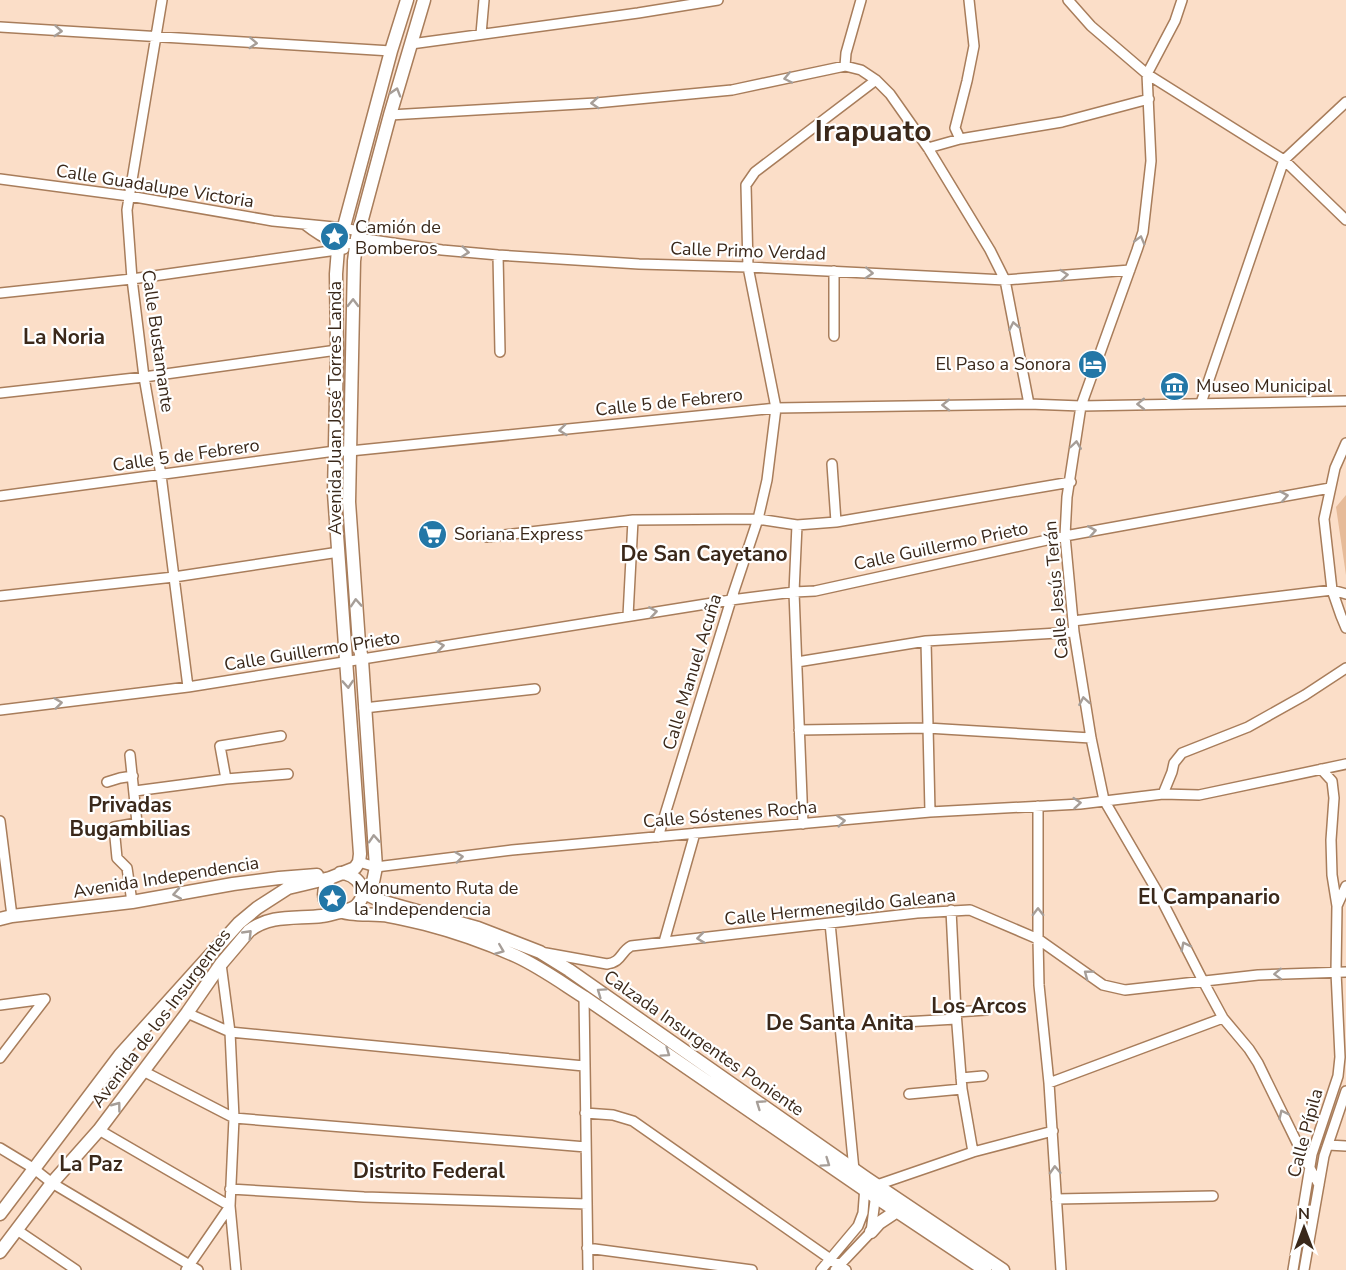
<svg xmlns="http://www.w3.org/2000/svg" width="1346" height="1270" viewBox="0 0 1346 1270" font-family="'Nunito Sans',sans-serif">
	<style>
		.green { fill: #e6bb99 }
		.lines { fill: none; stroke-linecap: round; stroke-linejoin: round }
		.minor-casing { stroke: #a87d5b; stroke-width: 12 }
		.major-casing { stroke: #a87d5b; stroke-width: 15 }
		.minor { stroke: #fff; stroke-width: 9 }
		.major { stroke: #fff; stroke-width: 12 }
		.oneway { stroke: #a69e98 }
		.labels { text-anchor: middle; stroke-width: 4.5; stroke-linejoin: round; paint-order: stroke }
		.street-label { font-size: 18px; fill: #3a281a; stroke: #fff }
		.poi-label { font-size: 18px; fill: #3a281a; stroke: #fff; text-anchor: start }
		.quarter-label { font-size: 21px; font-weight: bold; fill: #3a281a; stroke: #fff }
		.town-label { font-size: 30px; font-weight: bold; fill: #3a281a; stroke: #fff }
	</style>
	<rect width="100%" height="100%" fill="#fbdec8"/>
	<path class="green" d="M1346 495V575L1336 507Z"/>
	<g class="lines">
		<defs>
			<path id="minor" d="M162 0 127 210 132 279 144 377 161 475 188 687
				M1068 0 1091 26 1147 74 1284 160 1346 220
				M1182 0 1175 21 1147 74 1151 161 1143 232 1137 250 1081 406 1067 497 1065 536 1074 632 1091 738 1104 800 1157 891 1203 981 1223 1018 1249 1049 1258 1063 1302 1153 1319 1185
				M0 27 391 51
				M481 34 484 0
				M411 44 638 13 718 0
				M845 66 846 53 861 0
				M390 115 596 103 732 90 845 66 861 70 876 80 890 94 928 148 990 250 1005 280 1029 404
				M960 139 955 128 967 81 974 46 969 0
				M928 148 960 139 1062 122 1149 99
				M0 179 129 196 273 221 344 228 358 231 362 235
				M304 224C323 239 342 251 365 239L442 250 498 255 639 264 748 267 1005 280 1130 270
				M498 255 500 352
				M834 271V336
				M0 293 132 279 344 249
				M0 393 144 377 337 350
				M1201 403 1284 160 1346 102
				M1346 443 1335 468 1324 519 1332 590 1341 616 1346 628
				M832 464 836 522
				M0 496 335 451H350L776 408 1029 404 1081 406 1346 401
				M797 525 794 592 803 824
				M487 537 633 520 758 519 797 525 836 522 1071 482
				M0 596 174 577 339 552
				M628 616 633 520
				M1073 621 1332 590 1346 594
				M926 641 930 812
				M797 662 926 641 1074 632
				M364 708 535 689
				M0 710 188 687 731 600 794 592 815 591 1065 536 1330 488
				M799 730 927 728 1091 738
				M130 755 137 823 114 827 117 858 127 868 132 902
				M1321 769 1332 781 1334 798 1331 840 1332 875 1337 906
				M226 779 220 746 281 736
				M107 782 120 778 133 776
				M135 791 226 779 288 774
				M1163 794 1172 772 1174 763 1182 753 1248 727 1305 695 1346 668
				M1038 806V939L1039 985 1049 1083 1061 1270
				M0 821 12 916
				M658 837 731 600 758 519 767 480 776 408 748 267 746 185 755 172 876 80
				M359 862 376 867 512 850 930 812 1080 804 1163 794 1199 795 1346 764
				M951 910 956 1012 962 1089 973 1152
				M830 923 854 1170
				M664 942 695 833
				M546 953 607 964C622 962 620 952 631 946L917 913 970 910 1038 939 1103 985 1125 990 1258 975 1346 972
				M221 964 230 1032 234 1118 230 1206 236 1270
				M584 997 588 1270
				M0 1005 45 999
				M956 1012 986 1010
				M187 1013 230 1032 584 1066
				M904 1022 956 1019
				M0 1058 45 999
				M143 1071 234 1118 586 1147
				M961 1078 983 1076
				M1049 1083 1223 1018
				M909 1094 962 1089
				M585 1113 613 1115 633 1121 846 1270
				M99 1130 230 1206 186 1270
				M1328 1145 1346 1146
				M0 1148 33 1168 52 1183 198 1270
				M230 1189 364 1197 587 1204
				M1056 1199 1213 1196
				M17 1230 76 1270
				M587 1248 752 1270
				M821 1270 858 1226 863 1213 865 1186
				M835 1270 871 1232 877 1185 973 1152 1053 1131
				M1293 1270 1312 1154 1338 1076 1340 1057 1336 972 1337 906 1346 886
				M1304 1270 1324 1156 1346 1091"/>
			<path id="major" d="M330 878C323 888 320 902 334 909 350 917 372 913 389 916 401 918 413 921 425 924 456 932 487 943 516 956 540 967 562 983 584 997L865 1190 985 1270
				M362 892 373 882 376 867 362 660 359 643 349 502 354 261 357 238 390 115 424 0
				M362 892 381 901 478 928 540 952 569 970 866 1178 1003 1270
				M0 919 12 916 132 902 233 884 279 878 317 875
				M0 1214 120 1055 239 923 257 908 288 888 330 878 355 868 359 862 360 854 334 493 337 350 336 274 338 249 391 51 407 0
				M871 1232 879 1223 897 1211
				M0 1252 52 1183 99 1130 187 1013 221 964 249 931C270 914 297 919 322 916 328 916 334 913 340 912 346 910 352 910 357 905 371 891 356 873 340 873"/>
		</defs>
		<use href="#minor" class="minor-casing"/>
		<use href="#major" class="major-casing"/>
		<use href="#minor" class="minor"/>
		<use href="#major" class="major"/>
	</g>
	<defs><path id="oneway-chevron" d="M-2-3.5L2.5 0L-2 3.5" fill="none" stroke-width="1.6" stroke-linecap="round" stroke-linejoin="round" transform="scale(1.5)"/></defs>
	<g class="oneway">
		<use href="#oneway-chevron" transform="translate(58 31) rotate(4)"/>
		<use href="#oneway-chevron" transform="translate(253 43) rotate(3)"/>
		<use href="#oneway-chevron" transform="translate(788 78) rotate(168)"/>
		<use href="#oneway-chevron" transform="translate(396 92) rotate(-73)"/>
		<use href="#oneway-chevron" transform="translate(595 103) rotate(176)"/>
		<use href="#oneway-chevron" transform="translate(1140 240) rotate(-75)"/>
		<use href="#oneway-chevron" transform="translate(465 252) rotate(6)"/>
		<use href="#oneway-chevron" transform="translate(869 273) rotate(3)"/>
		<use href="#oneway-chevron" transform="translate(1064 275) rotate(-5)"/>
		<use href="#oneway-chevron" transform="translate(353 303) rotate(-89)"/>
		<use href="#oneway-chevron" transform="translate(1014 326) rotate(-101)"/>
		<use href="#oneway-chevron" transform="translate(1141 404) rotate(179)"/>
		<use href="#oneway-chevron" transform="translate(946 405) rotate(179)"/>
		<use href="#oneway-chevron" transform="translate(563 430) rotate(174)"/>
		<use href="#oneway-chevron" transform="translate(1076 445) rotate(-82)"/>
		<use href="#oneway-chevron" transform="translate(1284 496) rotate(-10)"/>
		<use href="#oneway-chevron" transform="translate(1092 531) rotate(-10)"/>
		<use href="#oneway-chevron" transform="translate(356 603) rotate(-94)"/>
		<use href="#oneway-chevron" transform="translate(653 612) rotate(-9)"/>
		<use href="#oneway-chevron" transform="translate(440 646) rotate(-9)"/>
		<use href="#oneway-chevron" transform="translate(348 684) rotate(86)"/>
		<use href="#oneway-chevron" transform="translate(1084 701) rotate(-100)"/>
		<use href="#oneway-chevron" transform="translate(58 703) rotate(-7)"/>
		<use href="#oneway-chevron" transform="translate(1077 803) rotate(-5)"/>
		<use href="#oneway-chevron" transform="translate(841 821) rotate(-6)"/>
		<use href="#oneway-chevron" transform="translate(374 839) rotate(-94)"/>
		<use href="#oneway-chevron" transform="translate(459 857) rotate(-7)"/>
		<use href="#oneway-chevron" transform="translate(177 894) rotate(170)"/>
		<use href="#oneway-chevron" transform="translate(1038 912) rotate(-90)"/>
		<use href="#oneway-chevron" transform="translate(248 934) rotate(-46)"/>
		<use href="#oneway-chevron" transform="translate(701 938) rotate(173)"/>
		<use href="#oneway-chevron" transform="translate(1185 946) rotate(-117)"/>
		<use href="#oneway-chevron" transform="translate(500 950) rotate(22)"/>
		<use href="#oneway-chevron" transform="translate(1088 974) rotate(-143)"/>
		<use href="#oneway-chevron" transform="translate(1278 974) rotate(178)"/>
		<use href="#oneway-chevron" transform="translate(601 992) rotate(-145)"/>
		<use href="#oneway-chevron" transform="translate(666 1053) rotate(35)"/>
		<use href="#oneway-chevron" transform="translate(760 1104) rotate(-145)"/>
		<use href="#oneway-chevron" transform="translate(117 1106) rotate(-53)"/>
		<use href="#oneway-chevron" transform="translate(1283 1114) rotate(-115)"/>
		<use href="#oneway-chevron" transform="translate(826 1163) rotate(35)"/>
		<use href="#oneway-chevron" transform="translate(1055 1170) rotate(-93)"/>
	</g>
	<defs>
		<symbol id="sight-disc" viewBox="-11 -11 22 22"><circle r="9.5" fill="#2377a7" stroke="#fff"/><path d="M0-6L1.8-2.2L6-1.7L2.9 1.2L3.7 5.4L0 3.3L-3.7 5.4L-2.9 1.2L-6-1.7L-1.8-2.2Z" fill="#fff"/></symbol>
		<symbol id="hotel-disc" viewBox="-11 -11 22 22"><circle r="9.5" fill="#2377a7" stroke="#fff"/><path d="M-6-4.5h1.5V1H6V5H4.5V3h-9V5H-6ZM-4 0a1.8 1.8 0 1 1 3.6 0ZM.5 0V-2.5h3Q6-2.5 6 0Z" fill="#fff"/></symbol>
		<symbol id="museum-disc" viewBox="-11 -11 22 22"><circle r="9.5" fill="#2377a7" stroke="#fff"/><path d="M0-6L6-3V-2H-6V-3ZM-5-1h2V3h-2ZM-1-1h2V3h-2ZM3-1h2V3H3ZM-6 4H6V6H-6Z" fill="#fff"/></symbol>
		<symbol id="supermarket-disc" viewBox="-11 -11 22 22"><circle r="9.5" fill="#2377a7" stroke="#fff"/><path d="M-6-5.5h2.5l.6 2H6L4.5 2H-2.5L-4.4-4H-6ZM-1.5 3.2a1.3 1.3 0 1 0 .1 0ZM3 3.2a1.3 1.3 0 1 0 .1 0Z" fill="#fff"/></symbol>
	</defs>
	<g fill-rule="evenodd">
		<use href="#sight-disc" x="318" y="220" width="33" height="33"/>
		<use href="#hotel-disc" x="1076" y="348" width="33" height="33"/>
		<use href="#museum-disc" x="1158" y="370" width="33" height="33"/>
		<use href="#supermarket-disc" x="416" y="518" width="33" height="33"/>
		<use href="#sight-disc" x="316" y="882" width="33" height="33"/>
	</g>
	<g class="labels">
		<g class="street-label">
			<text transform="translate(155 186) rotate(9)" y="6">Calle Guadalupe Victoria</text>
			<text transform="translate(748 251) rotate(2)" y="6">Calle Primo Verdad</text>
			<text transform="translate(158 341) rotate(82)" y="6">Calle Bustamante</text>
			<text transform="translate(669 402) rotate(-6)" y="6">Calle 5 de Febrero</text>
			<text transform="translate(335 408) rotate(-90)" y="6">Avenida Juan José Torres Landa</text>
			<text transform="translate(186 455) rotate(-8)" y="6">Calle 5 de Febrero</text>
			<text transform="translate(941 546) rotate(-12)" y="6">Calle Guillermo Prieto</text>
			<text transform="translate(1056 590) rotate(-95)" y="6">Calle Jesús Terán</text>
			<text transform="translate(312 651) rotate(-9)" y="6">Calle Guillermo Prieto</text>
			<text transform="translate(692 672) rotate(-73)" y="6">Calle Manuel Acuña</text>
			<text transform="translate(730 814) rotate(-5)" y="6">Calle Sóstenes Rocha</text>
			<text transform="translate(166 877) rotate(-9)" y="6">Avenida Independencia</text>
			<text transform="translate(840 907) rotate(-6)" y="6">Calle Hermenegildo Galeana</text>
			<text transform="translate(161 1018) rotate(-53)" y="6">Avenida de los Insurgentes</text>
			<text transform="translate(704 1043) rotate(35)" y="6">Calzada Insurgentes Poniente</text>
			<text transform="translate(1305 1133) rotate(-75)" y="6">Calle Pípila</text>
		</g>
		<g class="poi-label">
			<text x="355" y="233">Camión de<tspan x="355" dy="21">Bomberos</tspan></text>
			<text x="1071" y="370" text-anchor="end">El Paso a Sonora</text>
			<text x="1196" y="392">Museo Municipal</text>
			<text x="454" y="540">Soriana Express</text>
			<text x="354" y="894">Monumento Ruta de<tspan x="354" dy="21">la Independencia</tspan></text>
		</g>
		<g class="quarter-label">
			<text x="64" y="344">La Noria</text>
			<text x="704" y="561">De San Cayetano</text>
			<text x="130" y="812">Privadas<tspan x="130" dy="24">Bugambilias</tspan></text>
			<text x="1209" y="904">El Campanario</text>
			<text x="979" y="1013">Los Arcos</text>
			<text x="840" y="1030">De Santa Anita</text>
			<text x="91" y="1171">La Paz</text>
			<text x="429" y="1178">Distrito Federal</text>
		</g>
		<g class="town-label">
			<text x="873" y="141">Irapuato</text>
		</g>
	</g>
	<g transform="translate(1304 1228)" stroke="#ffffff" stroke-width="4.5" paint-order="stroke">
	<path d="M0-4.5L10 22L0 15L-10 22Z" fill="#3a281a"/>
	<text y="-9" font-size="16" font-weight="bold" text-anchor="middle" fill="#3a281a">N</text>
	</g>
</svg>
